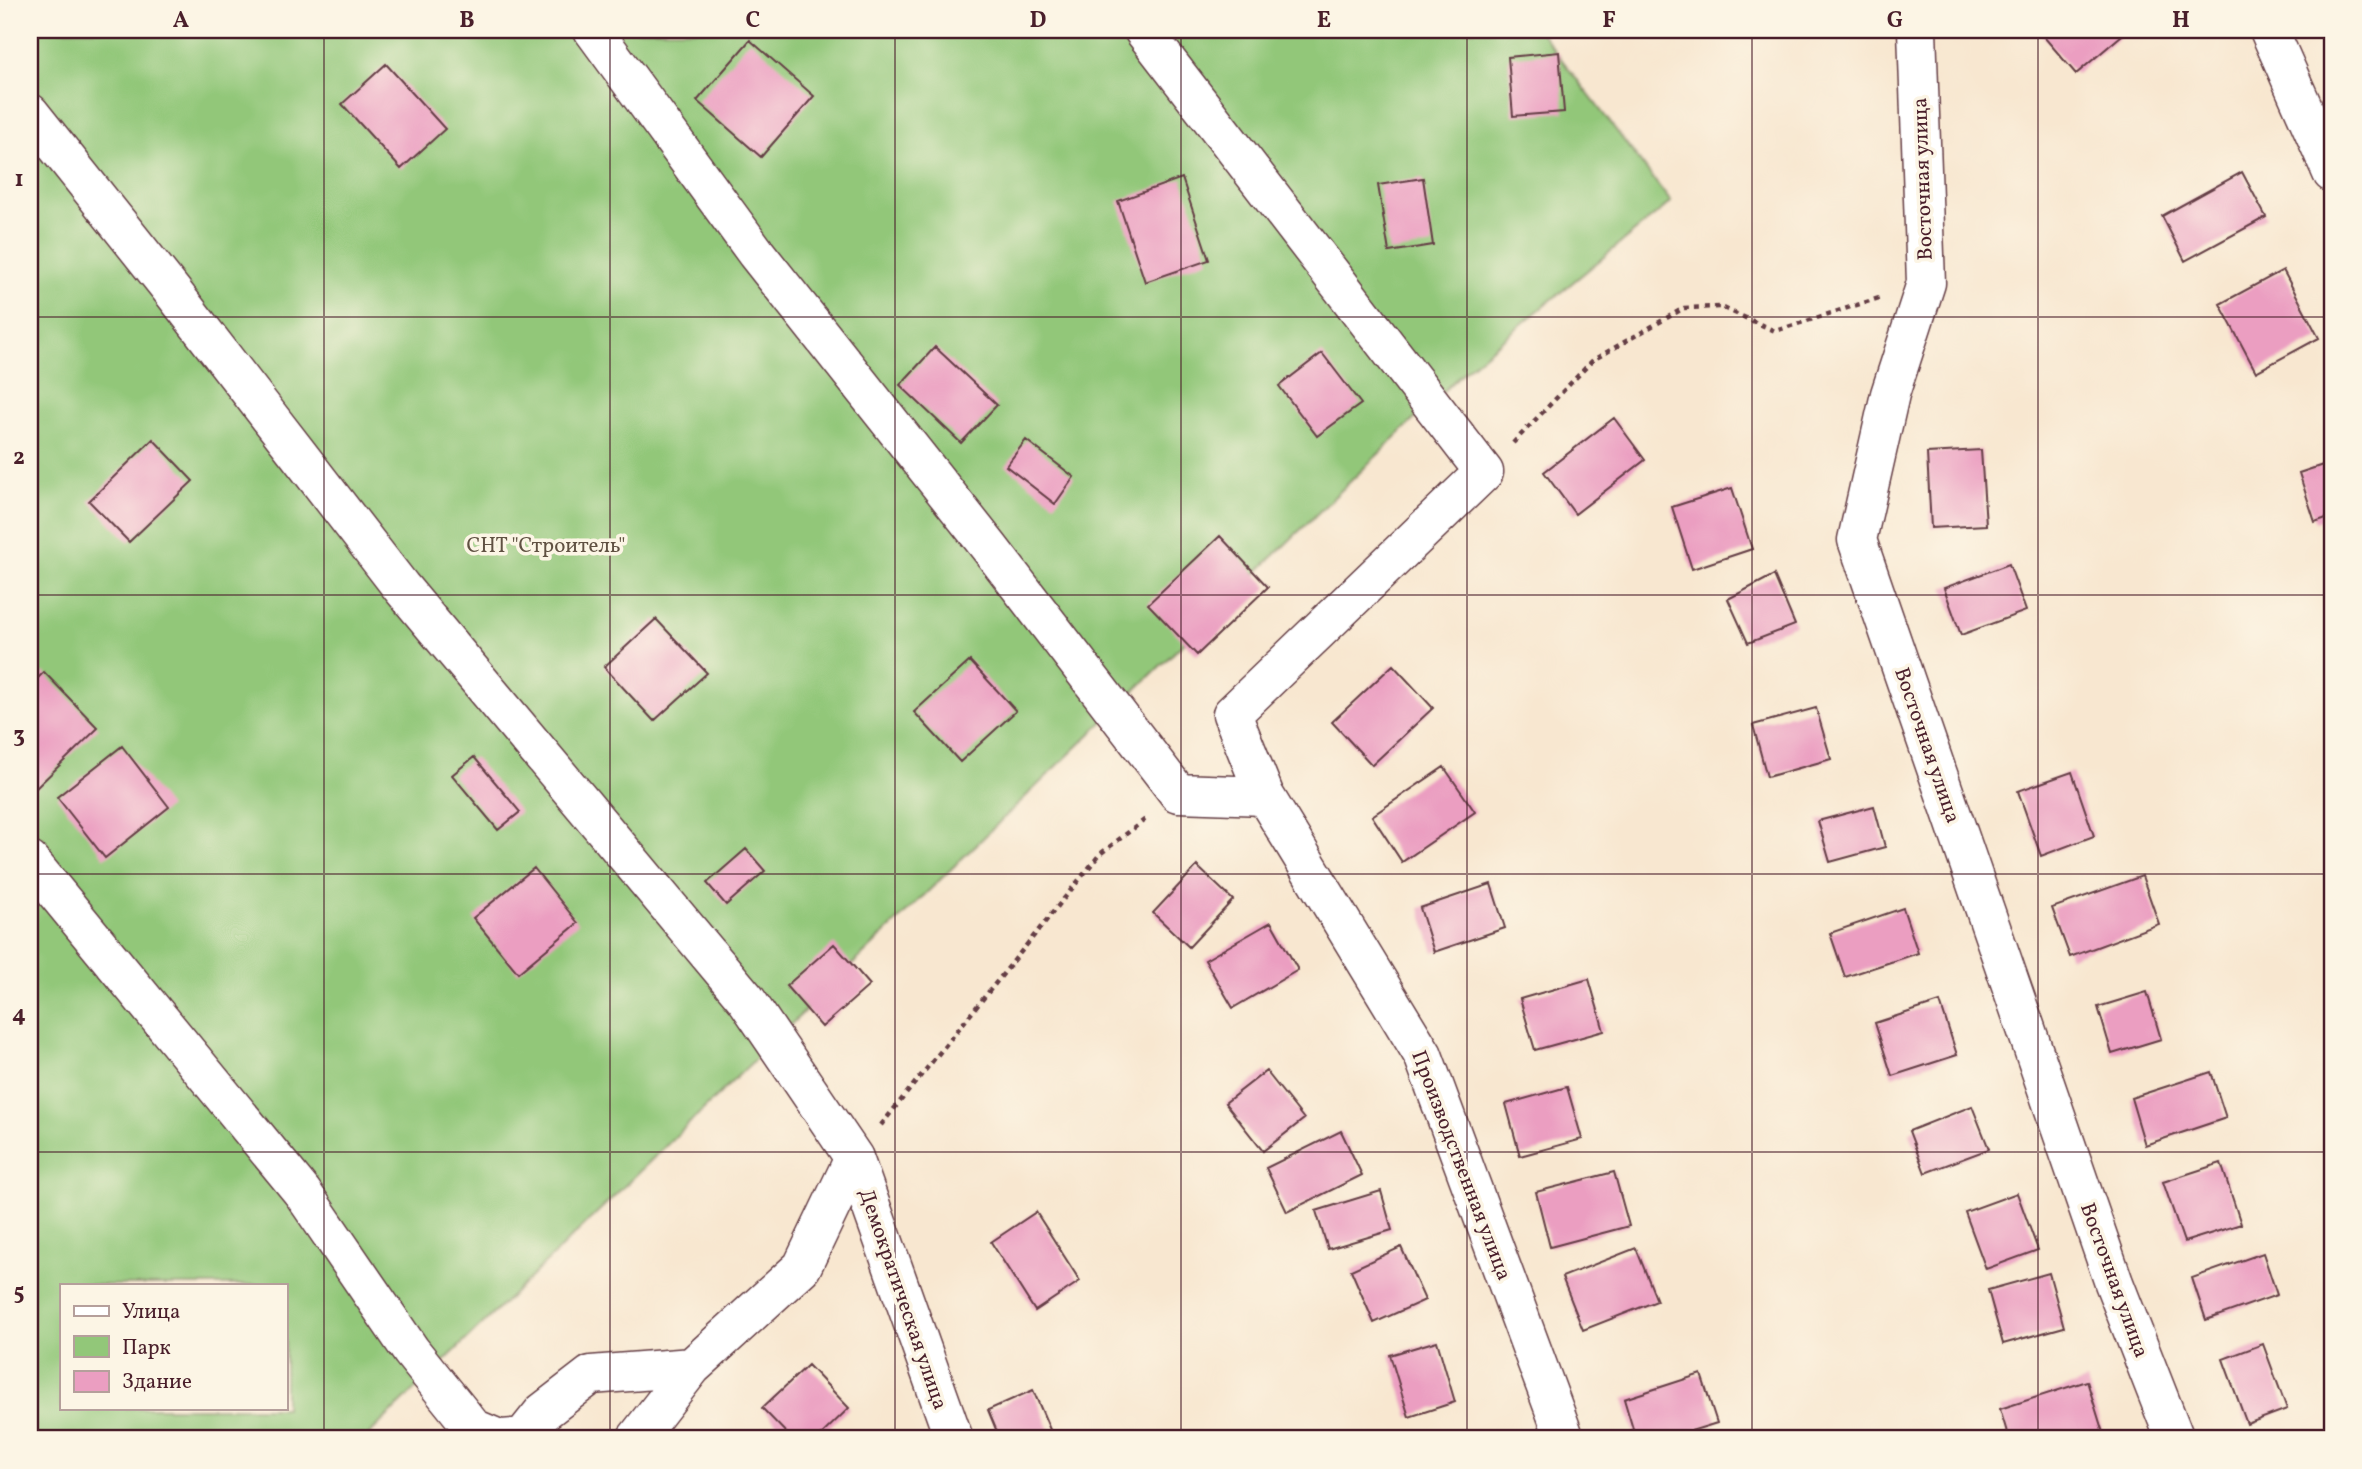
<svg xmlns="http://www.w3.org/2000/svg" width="2362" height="1469" viewBox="0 0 2362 1469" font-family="Vollkorn,serif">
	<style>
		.green { fill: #92c779; stroke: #6e7352; stroke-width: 2; fill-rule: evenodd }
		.building { fill: #eb9ec1 }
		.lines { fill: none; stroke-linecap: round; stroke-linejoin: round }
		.minor-casing { stroke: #643d44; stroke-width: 41 }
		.path { stroke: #643d44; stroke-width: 4.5; stroke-dasharray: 5 5; stroke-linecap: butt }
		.minor { stroke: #fff; stroke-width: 38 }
		.grid { fill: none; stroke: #4a1f2b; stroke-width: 2; stroke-opacity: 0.55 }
		.labels { text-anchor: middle; stroke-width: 7; stroke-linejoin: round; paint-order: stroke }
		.street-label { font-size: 21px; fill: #4a1f2b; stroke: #fcf5e5 }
		.park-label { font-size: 21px; fill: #605142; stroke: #fcf5e5 }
		.neatline { fill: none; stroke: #4a1f2b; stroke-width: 2.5 }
		.grid-label { font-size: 23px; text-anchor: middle; font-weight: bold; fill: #4a1f2b }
	</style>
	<rect width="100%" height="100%" fill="#fcf5e5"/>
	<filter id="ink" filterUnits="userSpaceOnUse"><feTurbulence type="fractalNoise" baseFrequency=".0143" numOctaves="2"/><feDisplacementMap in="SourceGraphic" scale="14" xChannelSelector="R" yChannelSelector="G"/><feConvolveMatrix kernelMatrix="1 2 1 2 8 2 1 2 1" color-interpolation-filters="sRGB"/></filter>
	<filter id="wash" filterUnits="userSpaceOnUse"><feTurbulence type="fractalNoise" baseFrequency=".00686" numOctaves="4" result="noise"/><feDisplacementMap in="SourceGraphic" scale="28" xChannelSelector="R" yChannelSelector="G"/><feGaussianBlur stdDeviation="1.57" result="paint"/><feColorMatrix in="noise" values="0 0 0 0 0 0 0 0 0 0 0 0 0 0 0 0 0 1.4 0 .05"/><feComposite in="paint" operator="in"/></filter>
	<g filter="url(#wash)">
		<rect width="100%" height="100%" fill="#f8e7d0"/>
		<path class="green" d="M30 30H1539L1671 202 1463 372 364 1439H30ZM61 1285H285V1408H61Z"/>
		<g id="blocks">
			<path class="building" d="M2038 30H2128L2076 74Z
				M750 40 814 96 761 157 697 101Z
				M1559 52 1564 112 1513 116 1508 57Z
				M386 64 445 129 401 169 342 104Z
				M2242 172 2266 217 2185 261 2162 216Z
				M1182 178 1209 260 1145 282 1118 201Z
				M1423 178 1433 245 1389 252 1378 185Z
				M2283 270 2319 338 2256 372 2220 304Z
				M935 347 997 405 961 443 900 385Z
				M1322 353 1361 404 1317 436 1279 386Z
				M1614 418 1645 460 1575 514 1544 472Z
				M153 439 193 481 129 542 89 501Z
				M1026 440 1074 477 1055 504 1006 466Z
				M1981 450 1986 525 1931 528 1927 453Z
				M2332 462V516L2315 522 2299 473Z
				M1732 488 1752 549 1692 569 1672 507Z
				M1220 536 1268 587 1197 655 1148 604Z
				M2009 564 2026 611 1961 635 1944 588Z
				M1774 575 1795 625 1748 643 1728 599Z
				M656 619 707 673 654 721 604 667Z
				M970 661 1016 711 960 762 914 712Z
				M1393 665 1433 708 1372 765 1332 722Z
				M44 672 98 728 34 790 30 786V686Z
				M1816 708 1831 759 1767 777 1753 725Z
				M122 746 169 807 105 858 57 797Z
				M474 757 520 812 498 830 452 775Z
				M1444 767 1475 812 1402 862 1372 816Z
				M2072 772 2094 836 2041 856 2018 791Z
				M1874 806 1885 847 1830 862 1818 821Z
				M746 849 765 871 726 905 707 883Z
				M1197 866 1233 900 1189 947 1153 913Z
				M534 868 578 923 518 973 473 918Z
				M2142 876 2159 924 2070 957 2052 908Z
				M1491 884 1505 928 1434 952 1420 908Z
				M1903 908 1918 953 1845 977 1830 933Z
				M1271 922 1298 970 1233 1008 1205 960Z
				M834 944 870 985 822 1027 786 986Z
				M1589 979 1604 1031 1535 1050 1520 999Z
				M2147 992 2161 1039 2112 1054 2098 1007Z
				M1940 1002 1957 1055 1892 1076 1875 1023Z
				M1266 1071 1304 1119 1263 1151 1225 1103Z
				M2211 1072 2226 1118 2145 1145 2131 1098Z
				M1567 1087 1582 1139 1520 1156 1506 1104Z
				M1972 1106 1989 1149 1925 1173 1909 1131Z
				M1341 1131 1362 1175 1287 1212 1266 1168Z
				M2221 1163 2241 1224 2184 1242 2163 1182Z
				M1614 1172 1629 1226 1550 1247 1536 1192Z
				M1381 1191 1392 1230 1328 1249 1316 1211Z
				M2017 1193 2038 1250 1986 1269 1965 1212Z
				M1036 1212 1080 1281 1035 1311 991 1242Z
				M1401 1247 1425 1300 1374 1323 1351 1270Z
				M1636 1248 1657 1301 1583 1330 1562 1277Z
				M2263 1253 2277 1295 2206 1320 2192 1278Z
				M2049 1273 2064 1327 2003 1344 1988 1290Z
				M1437 1341 1455 1402 1409 1417 1390 1355Z
				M2263 1344 2287 1409 2247 1424 2223 1359Z
				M808 1365 849 1408 817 1439H792L762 1408Z
				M1701 1374 1717 1423 1665 1439H1636L1624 1399Z
				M2087 1381 2104 1436 2093 1439H2009L2000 1409Z
				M1033 1390 1054 1439H1000L988 1410Z"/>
		</g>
	</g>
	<g filter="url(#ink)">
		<use href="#blocks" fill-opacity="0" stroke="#643d44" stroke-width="2"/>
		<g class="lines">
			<defs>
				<path id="minor" d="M593 30 756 253 989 547 1178 793 1265 796
					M1143 30 1484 472 1232 714 1265 796 1423 1055 1565 1439
					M1917 30 1926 283 1890 394 1857 540 2114 1283 2175 1439
					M2269 30 2332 173
					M30 113 172 291 401 587 746 999 854 1158 954 1439
					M30 861 302 1192 411 1351 473 1428 499 1439
					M503 1439 523 1437 543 1412 591 1375 692 1367
					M636 1439 692 1367 802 1267 854 1158"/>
			</defs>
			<use href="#minor" class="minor-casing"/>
			<path class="path" d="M1513 443 1593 360 1684 308 1721 307 1775 331 1879 298
				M881 1125 1100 854 1147 818"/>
			<use href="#minor" class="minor"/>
		</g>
	</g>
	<path class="grid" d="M324 30V1439M610 30V1439M895 30V1439M1181 30V1439M1467 30V1439M1752 30V1439M2038 30V1439M30 317H2332M30 595H2332M30 874H2332M30 1152H2332"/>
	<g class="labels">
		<g class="street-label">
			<text transform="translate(1922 179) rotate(-92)" y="7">Восточная улица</text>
			<text transform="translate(1928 745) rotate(71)" y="7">Восточная улица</text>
			<text transform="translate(1462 1165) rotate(69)" y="7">Производственная улица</text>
			<text transform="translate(2115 1280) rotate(70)" y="7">Восточная улица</text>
			<text transform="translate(904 1299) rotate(71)" y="7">Демократическая улица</text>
		</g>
		<g class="park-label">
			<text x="546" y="552">СНТ "Строитель"</text>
		</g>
	</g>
	<rect width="2362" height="1469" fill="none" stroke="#fcf5e5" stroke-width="77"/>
	<rect x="60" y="1284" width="228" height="126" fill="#fcf5e5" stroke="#b59f9b" stroke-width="2"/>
	<rect x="74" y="1306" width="35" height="10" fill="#ffffff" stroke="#b59f9b" stroke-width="2"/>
	<text x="122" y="1318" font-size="21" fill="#4a1f2b">Улица</text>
	<rect x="74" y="1336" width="35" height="21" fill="#92c779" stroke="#b59f9b" stroke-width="2"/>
	<text x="122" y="1354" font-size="21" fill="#4a1f2b">Парк</text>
	<rect x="74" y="1371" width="35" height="21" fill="#eb9ec1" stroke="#b59f9b" stroke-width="2"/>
	<text x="122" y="1388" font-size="21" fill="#4a1f2b">Здание</text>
	<rect x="38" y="38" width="2286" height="1392" class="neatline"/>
	<g class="grid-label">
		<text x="181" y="27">A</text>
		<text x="467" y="27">B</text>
		<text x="753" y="27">C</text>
		<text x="1038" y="27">D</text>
		<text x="1324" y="27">E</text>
		<text x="1609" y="27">F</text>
		<text x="1895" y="27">G</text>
		<text x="2181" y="27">H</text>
		<text x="19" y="186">1</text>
		<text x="19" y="464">2</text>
		<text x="19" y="742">3</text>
		<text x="19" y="1021">4</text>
		<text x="19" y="1299">5</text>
	</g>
</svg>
